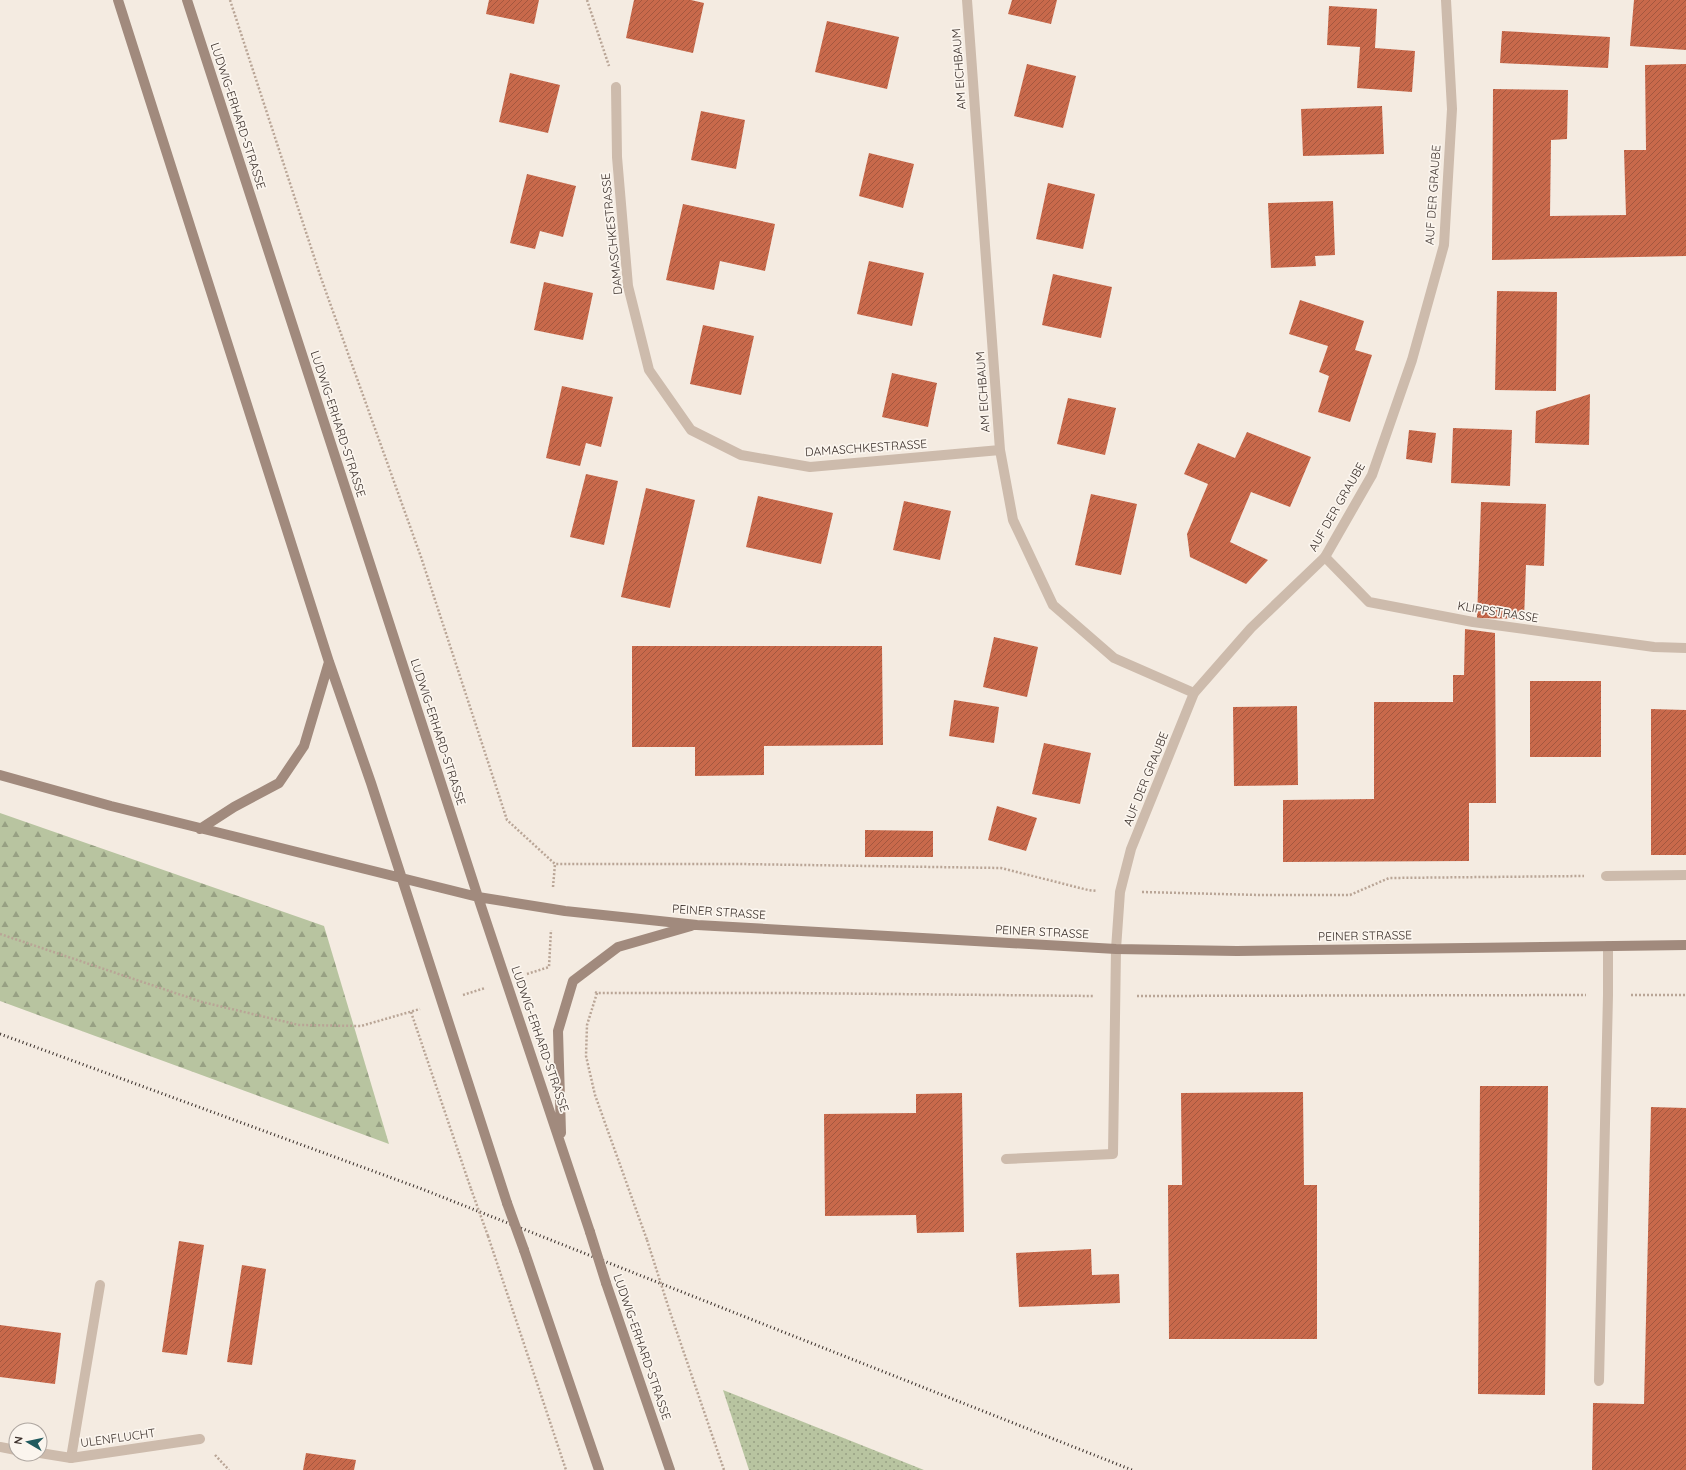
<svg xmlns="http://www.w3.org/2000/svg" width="1686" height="1470" viewBox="0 0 1686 1470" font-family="Quicksand,sans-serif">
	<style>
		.forest { fill: url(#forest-firs) }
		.garden { fill: url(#garden-dots) }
		.building { fill: url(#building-hatch) }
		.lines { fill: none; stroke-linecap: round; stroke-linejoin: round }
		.path { stroke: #b9a596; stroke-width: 2.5; stroke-dasharray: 2 2; stroke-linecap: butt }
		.service { stroke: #cdbbac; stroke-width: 10 }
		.minor { stroke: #cdbbac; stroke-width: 10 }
		.tertiary { stroke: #cdbbac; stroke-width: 10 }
		.secondary { stroke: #a18a7d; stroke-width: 10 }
		.rail { stroke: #3b302b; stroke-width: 3; stroke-dasharray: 1 3; stroke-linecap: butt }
		.path-bridge { stroke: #b9a596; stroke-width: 2.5; stroke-dasharray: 2 2; stroke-linecap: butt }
		.secondary-bridge { stroke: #a18a7d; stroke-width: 10 }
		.labels { text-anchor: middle; stroke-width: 3.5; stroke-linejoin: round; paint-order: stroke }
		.street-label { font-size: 12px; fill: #3b302b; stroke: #fbf5ee }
	</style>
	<defs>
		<pattern id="forest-firs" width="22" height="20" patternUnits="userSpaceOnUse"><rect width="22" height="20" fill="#b8c4a0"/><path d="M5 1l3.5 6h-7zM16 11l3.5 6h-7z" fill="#97a083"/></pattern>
		<pattern id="garden-dots" width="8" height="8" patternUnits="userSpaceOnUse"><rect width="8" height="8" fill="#b8c4a0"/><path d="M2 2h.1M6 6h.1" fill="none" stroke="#97a083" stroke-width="1.8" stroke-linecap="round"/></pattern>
		<pattern id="building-hatch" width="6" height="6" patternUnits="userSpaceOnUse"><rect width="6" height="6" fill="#c8694b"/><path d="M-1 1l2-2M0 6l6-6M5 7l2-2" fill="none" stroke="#a4573f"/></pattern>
	</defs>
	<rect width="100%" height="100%" fill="#f4ebe1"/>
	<path class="forest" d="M0 813 324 926 389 1144 0 1001Z"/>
	<path class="garden" d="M723 1390 924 1470H749Z"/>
	<path class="building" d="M489 0H539L534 24 486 14Z
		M634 0H691L704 3 693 53 626 38Z
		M1012 0H1057L1051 24 1008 14Z
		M1634 0H1686V50L1630 46Z
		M1329 6 1377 9 1375 48 1415 51 1412 92 1357 88 1360 47 1327 45Z
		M827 21 899 37 887 89 815 72Z
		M1502 31 1610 37 1608 68 1500 63Z
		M1027 64 1076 76 1063 128 1014 116Z
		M1686 64V256L1492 260 1493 89 1568 90 1567 139 1551 140 1550 216 1626 215 1624 150H1646L1645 65Z
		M510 73 560 85 548 133 499 122Z
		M1382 106 1384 154 1303 156 1301 109Z
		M701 111 745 120 736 169 691 160Z
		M869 153 914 164 903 208 859 196Z
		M527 174 576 186 563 237 540 231 535 249 510 243Z
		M1048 183 1095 194 1083 249 1036 239Z
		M1333 201 1335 255 1315 256 1316 266 1271 268 1268 203Z
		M683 204 775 224 765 271 720 261 714 290 666 280Z
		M869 261 924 273 912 326 857 314Z
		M1053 274 1112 287 1101 338 1042 325Z
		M544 282 593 293 583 340 534 330Z
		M1497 291 1557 292 1556 391 1495 390Z
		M1300 300 1364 321 1355 350 1372 355 1350 422 1318 412 1329 376 1319 372 1328 346 1289 334Z
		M703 325 754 336 741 395 690 384Z
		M892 373 937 383 928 427 882 417Z
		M562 386 613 397 601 447 586 443 580 466 546 458Z
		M1590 394 1589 445 1535 443 1536 411Z
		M1068 398 1116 408 1105 455 1057 444Z
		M1453 428 1512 430 1510 486 1451 483Z
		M1409 430 1436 433 1432 463 1406 459Z
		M1247 432 1311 457 1290 507 1251 492 1230 542 1268 560 1246 584 1190 557 1187 534 1208 484 1184 474 1198 443 1235 458Z
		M586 474 618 481 604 545 570 537Z
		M646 488 695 500 670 608 621 597Z
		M1091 494 1137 504 1121 575 1075 565Z
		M758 496 833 513 821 564 746 547Z
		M904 501 951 511 940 560 893 550Z
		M1481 502 1546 504 1544 566 1526 565 1524 619 1477 618Z
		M1465 629 1495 633 1496 803H1469V861L1283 862V800L1374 799V702H1453V675H1464Z
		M994 637 1038 647 1027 697 983 687Z
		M632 646H882L883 745 764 746V775L695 776V747H632Z
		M1530 681H1601V757H1530Z
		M954 700 999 707 994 743 949 736Z
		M1297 706 1298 785 1234 786 1233 707Z
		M1651 709 1686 710V855H1651Z
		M1044 743 1091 753 1080 804 1032 794Z
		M997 806 1037 818 1026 851 988 840Z
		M865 830 933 831V857H865Z
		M1480 1086H1548L1545 1395 1478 1394Z
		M1303 1092 1304 1185H1317V1339H1169L1168 1185H1182L1181 1093Z
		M962 1093 964 1232 917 1233 916 1215 825 1216 824 1114 916 1113V1094Z
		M1651 1107 1686 1108V1470H1592L1593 1403 1644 1404Z
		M179 1241 204 1245 187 1355 162 1352Z
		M1091 1249 1092 1275 1119 1274 1120 1303 1019 1307 1016 1253Z
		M242 1265 266 1269 252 1365 227 1362Z
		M0 1325 61 1333 55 1384 0 1377Z
		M306 1453 356 1460 354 1470H303Z"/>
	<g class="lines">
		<path class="path" d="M230 0 321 278 421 557 507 820 555 864H739L1001 868 1088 890 1097 891
			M587 0 609 66
			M553 887 555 864
			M1142 892 1259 895H1350L1389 878 1584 876
			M0 934 202 1002 299 1025 361 1026 420 1009
			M527 974 549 967 551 930
			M595 992 597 993H789L1094 996
			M597 993 587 1025 586 1056 595 1095 647 1240
			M463 995 485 988
			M1631 995H1686
			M1137 996 1586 995
			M411 1012 471 1189
			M488 1236 566 1470
			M669 1309 724 1470
			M215 1455 229 1470"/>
		<path class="service" d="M1606 876 1686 875
			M1006 1159 1113 1154 1116 949
			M1599 1381 1608 995V946
			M71 1458 100 1285"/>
		<path class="minor" d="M967 0 1000 450 1013 520 1053 605 1114 658 1194 693
			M616 87 617 157 628 286 649 370 691 430 741 455 810 467 1000 450
			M1325 557 1369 602 1473 622 1654 647 1686 648
			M0 1447 16 1450
			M40 1453 71 1458 200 1439"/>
		<path class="tertiary" d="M1116 949 1120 892 1131 849 1194 693 1251 628 1325 557 1372 475 1412 360 1444 245 1452 109 1446 0"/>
		<path class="secondary" d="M118 0 329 662 371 783 507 1203
			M187 0 478 897 590 1232
			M0 775 111 806 478 897 565 911 697 925 1116 949 1237 951 1686 945
			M200 829 234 807 279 783 304 746 329 662
			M561 1133 558 1031 573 981 618 947 691 926
			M524 1250 599 1470
			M606 1283 670 1470"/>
		<path class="rail" d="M0 1034 422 1189 1132 1470"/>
		<path class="path-bridge" d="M471 1189 488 1236
			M647 1240 669 1309"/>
		<path class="secondary-bridge" d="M507 1203 524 1250
			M590 1232 606 1283"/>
	</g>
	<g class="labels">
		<g class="street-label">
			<text transform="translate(959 69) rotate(-94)" y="4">AM EICHBAUM</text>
			<text transform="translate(238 116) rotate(72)" y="4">LUDWIG-ERHARD-STRASSE</text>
			<text transform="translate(1433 195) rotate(-86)" y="4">AUF DER GRAUBE</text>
			<text transform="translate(612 234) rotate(-96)" y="4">DAMASCHKESTRASSE</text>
			<text transform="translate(983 392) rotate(-94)" y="4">AM EICHBAUM</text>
			<text transform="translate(338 424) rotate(72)" y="4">LUDWIG-ERHARD-STRASSE</text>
			<text transform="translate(866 448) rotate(-4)" y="4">DAMASCHKESTRASSE</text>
			<text transform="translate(1337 507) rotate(-60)" y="4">AUF DER GRAUBE</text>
			<text transform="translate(1498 612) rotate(9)" y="4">KLIPPSTRASSE</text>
			<text transform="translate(438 732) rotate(72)" y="4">LUDWIG-ERHARD-STRASSE</text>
			<text transform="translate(1146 779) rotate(-68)" y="4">AUF DER GRAUBE</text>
			<text transform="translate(719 912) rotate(4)" y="4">PEINER STRASSE</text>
			<text transform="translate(1042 932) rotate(3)" y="4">PEINER STRASSE</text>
			<text transform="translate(1365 936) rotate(-1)" y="4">PEINER STRASSE</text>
			<text transform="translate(540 1039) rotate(71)" y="4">LUDWIG-ERHARD-STRASSE</text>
			<text transform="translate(642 1347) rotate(71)" y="4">LUDWIG-ERHARD-STRASSE</text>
			<text transform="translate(118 1438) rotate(-8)" y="4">ULENFLUCHT</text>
		</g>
	</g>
	<g transform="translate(28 1442) rotate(279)"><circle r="19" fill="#fbf5ee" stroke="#aea6a0"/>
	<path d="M0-3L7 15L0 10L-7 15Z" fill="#1f5a5e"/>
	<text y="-6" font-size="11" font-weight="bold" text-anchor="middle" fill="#3b302b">N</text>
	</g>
</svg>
